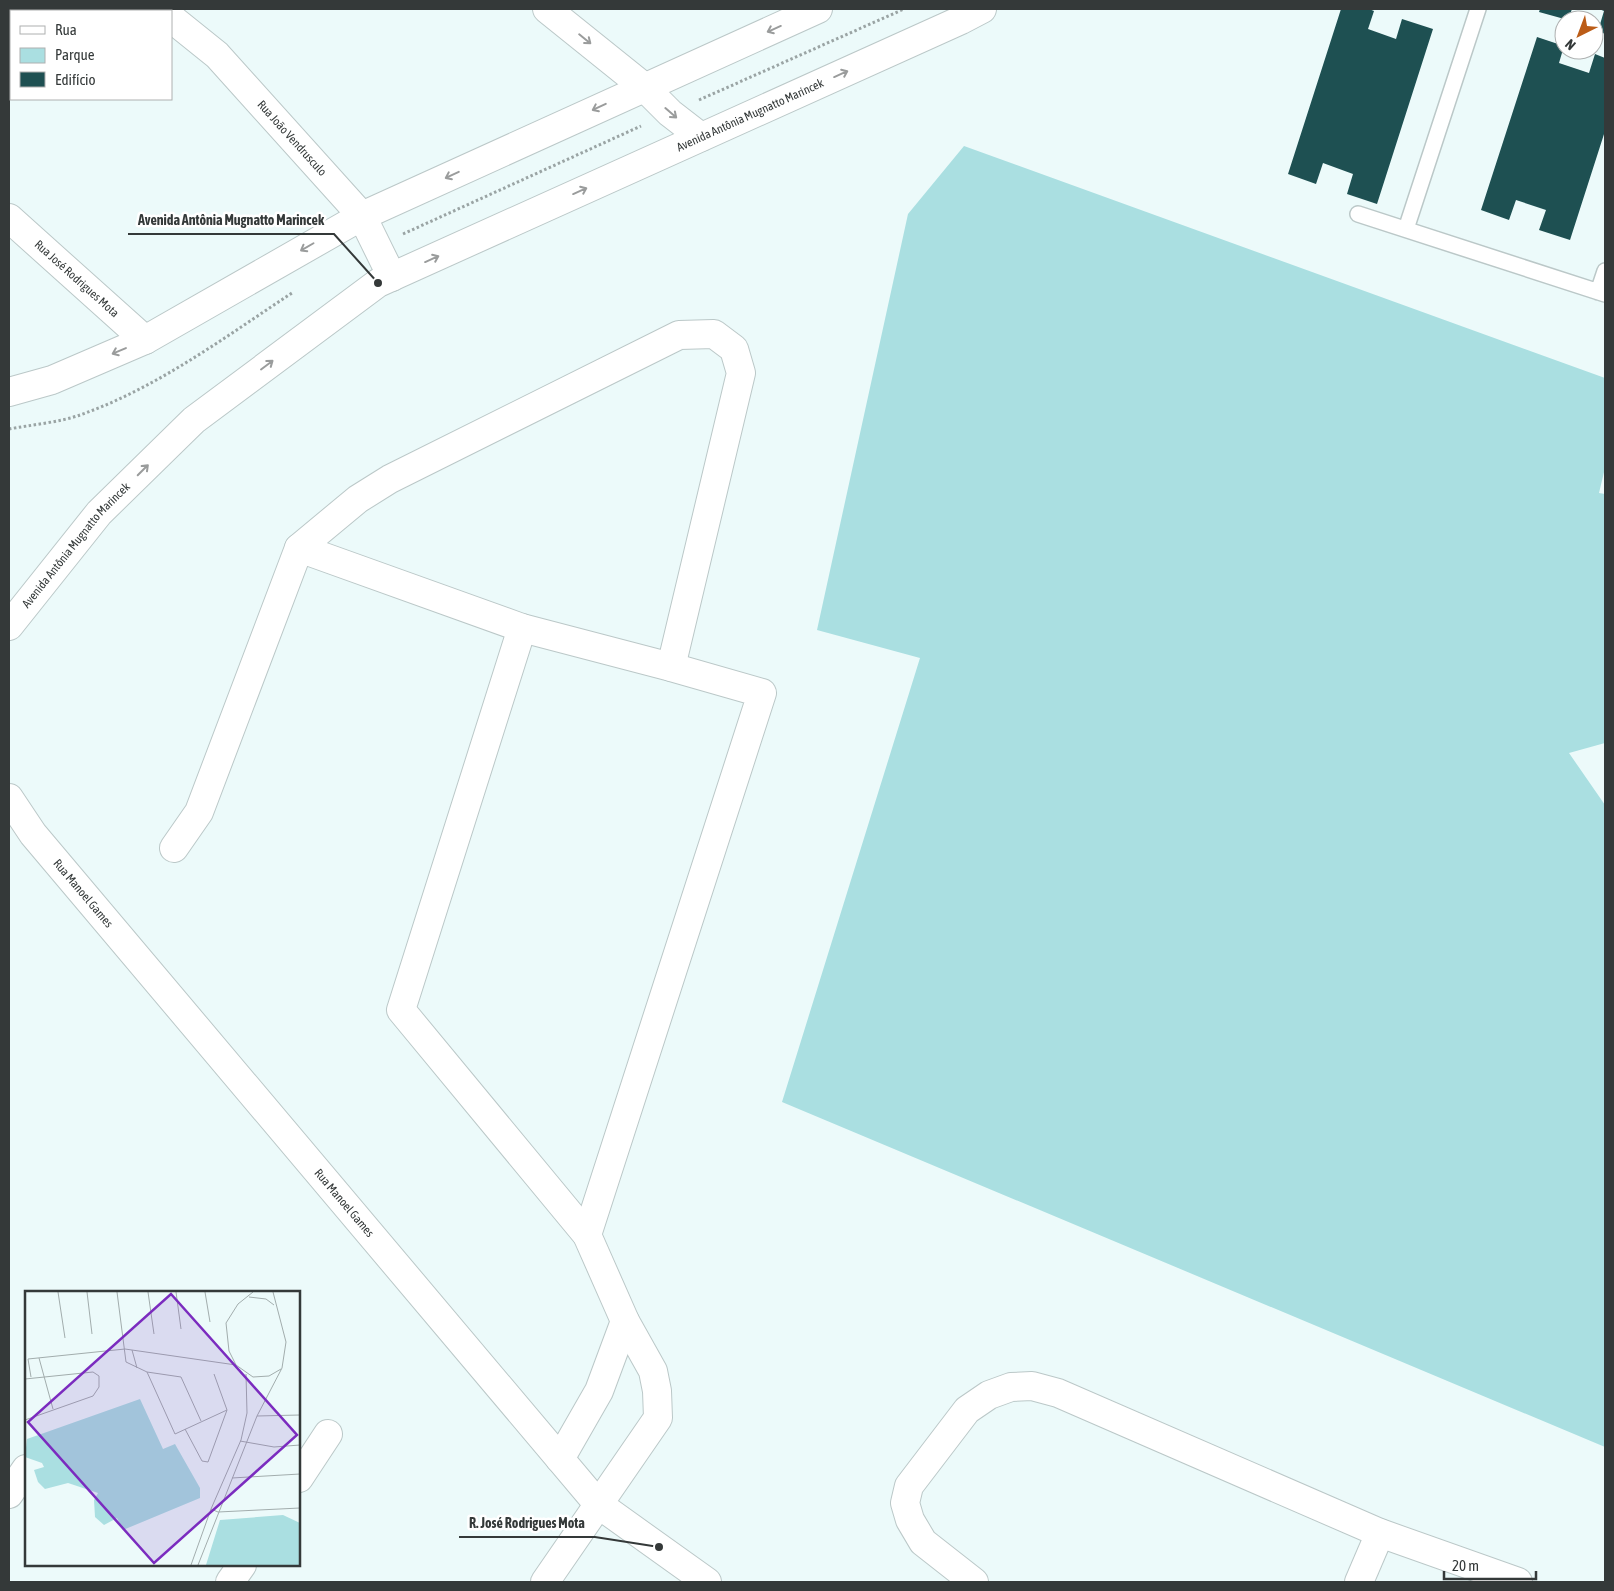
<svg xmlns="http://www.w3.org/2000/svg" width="1614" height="1591" viewBox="0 0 1614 1591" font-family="'Asap Condensed',sans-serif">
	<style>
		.green { fill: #aadfe1 }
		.building { fill: #1e5052 }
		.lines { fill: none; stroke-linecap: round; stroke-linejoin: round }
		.service-casing { stroke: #bbc8c8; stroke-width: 18 }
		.minor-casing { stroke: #bbc8c8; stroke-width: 30 }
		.tertiary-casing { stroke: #bbc8c8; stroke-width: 30 }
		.path { stroke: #9aa4a4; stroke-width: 3; stroke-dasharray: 2.5 2.5; stroke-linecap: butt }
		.service { stroke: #fff; stroke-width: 15 }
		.minor { stroke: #fff; stroke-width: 28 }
		.tertiary { stroke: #fff; stroke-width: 28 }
		.oneway { stroke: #9a9c9c }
		.labels { text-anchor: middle; stroke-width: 5; stroke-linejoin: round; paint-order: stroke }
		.street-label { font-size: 12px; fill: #343939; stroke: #fff }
		.inset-road { fill: none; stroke: #a2adad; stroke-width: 1 }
		.view { fill: #7b2cbf; fill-opacity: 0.15; stroke: #7b2cbf; stroke-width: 2.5 }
		.inset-edge { fill: none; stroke: #343939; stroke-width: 2.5 }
		.leader { fill: none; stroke: #343939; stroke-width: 2 }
		.callout-dot { fill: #343939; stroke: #fff; stroke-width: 2 }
		.callout-label { font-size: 14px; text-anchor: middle; font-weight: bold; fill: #343939; stroke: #fff; stroke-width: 5; stroke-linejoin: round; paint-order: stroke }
	</style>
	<rect width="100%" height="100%" fill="#ecfafa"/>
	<path class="green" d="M964 146 1605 378V468L1599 493 1605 494V743L1569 753 1605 805V1447L782 1102 920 658 817 630 908 214Z"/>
	<path class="building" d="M1341 9H1369L1374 11 1368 29 1396 39 1402 19 1433 29 1377 204 1347 194 1353 174 1323 163 1316 184 1288 174Z
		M1540 9H1572L1568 20 1539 12Z
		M1599 9H1605V34L1598 31 1604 11Z
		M1537 37 1564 46 1559 63 1589 73 1595 54 1605 58V131L1570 240 1539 230 1546 210 1516 200 1509 220 1481 210Z"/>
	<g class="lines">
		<defs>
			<path id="service" d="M1358 214 1605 294
				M1406 229 1478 9
				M1598 292 1605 271"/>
			<g id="minor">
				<path d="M547 9 644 87 670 113 701 137"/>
				<path id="s1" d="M171 18 217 55 362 216 392 277"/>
				<path id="s2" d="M9 218 145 340"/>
				<path d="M299 548 358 499 390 479 679 335 714 334 734 349 741 373 671 667"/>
				<path d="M522 628 401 1010 587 1235 625 1321 653 1371 657 1391 658 1418 545 1582"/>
				<path id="s3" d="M9 798 33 834 598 1504 707 1582"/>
				<path d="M174 848 199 812 299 548 522 628 671 667 762 693 587 1235"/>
				<path d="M560 1459 599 1391 625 1321"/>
				<path d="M299 1478 328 1434"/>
				<path d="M9 1494 26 1469"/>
				<path d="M230 1582 242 1565"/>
				<path d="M974 1582 923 1542 910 1520 905 1503 909 1486 967 1410 989 1395 1011 1387 1032 1386 1058 1393 1380 1533 1518 1582"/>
				<path d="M1359 1582 1380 1533"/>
			</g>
			<g id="tertiary">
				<path d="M9 392 52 380 145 340 362 216 818 9"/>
				<path id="s4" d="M9 626 99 513 194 420 378 283 961 20 982 9"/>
			</g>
		</defs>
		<use href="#service" class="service-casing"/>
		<use href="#minor" class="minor-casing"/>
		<use href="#tertiary" class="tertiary-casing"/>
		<path class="path" d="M699 100 904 9
			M403 234 641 126
			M9 429C30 425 61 422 80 415 157 388 225 337 292 293"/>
		<use href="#service" class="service"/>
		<use href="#minor" class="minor"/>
		<use href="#tertiary" class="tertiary"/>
	</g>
	<defs><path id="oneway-shaft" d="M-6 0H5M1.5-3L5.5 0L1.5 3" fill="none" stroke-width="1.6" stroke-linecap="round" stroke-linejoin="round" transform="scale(1.25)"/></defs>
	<g class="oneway">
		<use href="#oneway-shaft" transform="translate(774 29) rotate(156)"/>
		<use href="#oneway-shaft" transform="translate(585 39) rotate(39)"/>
		<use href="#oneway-shaft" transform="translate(841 74) rotate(-24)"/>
		<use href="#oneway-shaft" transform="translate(599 107) rotate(155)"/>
		<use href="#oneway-shaft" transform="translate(671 113) rotate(41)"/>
		<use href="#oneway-shaft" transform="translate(452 175) rotate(155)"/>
		<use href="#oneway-shaft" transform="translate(580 191) rotate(-24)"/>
		<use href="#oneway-shaft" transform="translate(307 247) rotate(150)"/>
		<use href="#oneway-shaft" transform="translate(432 259) rotate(-24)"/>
		<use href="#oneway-shaft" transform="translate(119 351) rotate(157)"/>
		<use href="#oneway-shaft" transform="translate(267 365) rotate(-37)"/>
		<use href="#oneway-shaft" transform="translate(143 470) rotate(-45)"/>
	</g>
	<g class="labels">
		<g class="street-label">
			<text dy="4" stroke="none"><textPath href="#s4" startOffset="915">Avenida Antônia Mugnatto Marincek</textPath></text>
			<text dy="4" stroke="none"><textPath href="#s1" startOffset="171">Rua João Vendrusculo</textPath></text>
			<text dy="4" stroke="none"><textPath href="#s2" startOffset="91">Rua José Rodrigues Mota</textPath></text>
			<text dy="4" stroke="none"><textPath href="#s4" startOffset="105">Avenida Antônia Mugnatto Marincek</textPath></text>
			<text dy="4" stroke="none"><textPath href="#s3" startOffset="121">Rua Manoel Games</textPath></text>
			<text dy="4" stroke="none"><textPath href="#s3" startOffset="526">Rua Manoel Games</textPath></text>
		</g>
	</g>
	<g transform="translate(25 1291)">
		<rect width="275" height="275" fill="#ecfafa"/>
		<path d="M115 108 138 158 150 153 175 197V207L98 239 92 227 79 234 70 226 69 209 73 202 43 192 20 198 13 191 9 179 19 176 17 172 0 166 2 148ZM258 224 275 232V274H181L195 229Z" fill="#aadfe1"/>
		<path class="inset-road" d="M33 1 40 47M62 1 67 43M92 1 101 71 122 81 156 86 176 130M123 1 129 43M151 1 156 38M180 1 185 31M228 1 213 13 201 32 204 60 211 74 228 86 244 85 256 78M224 6 241 8 249 14M107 59 112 77M14 67 28 118M122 81 150 143 202 119 189 83M6 86 3 68 100 58 211 74M0 88 68 81 74 85V96L68 105 0 129M232 125 275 124M160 138 177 170 183 171 202 119M215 150 249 156 275 154M207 187 275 183M186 218 193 221 275 217M166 274 186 218 216 149 222 122 221 83M173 274 232 125 257 77 261 51 248 1"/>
		<path class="view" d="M146 3 272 144 129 272 3 131Z"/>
		<rect width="275" height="275" class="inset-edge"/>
	</g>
	<path class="leader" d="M378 283L334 234H128M659 1547L595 1537H459"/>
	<g class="callout-dot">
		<circle cx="378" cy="283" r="5"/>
		<circle cx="659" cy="1547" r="5"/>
	</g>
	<g class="callout-label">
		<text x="231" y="225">Avenida Antônia Mugnatto Marincek</text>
		<text x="527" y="1528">R. José Rodrigues Mota</text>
	</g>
	<rect width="1614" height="1591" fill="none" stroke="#343939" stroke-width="20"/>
	<rect x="10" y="10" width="162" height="90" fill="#ffffff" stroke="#aeb0b0"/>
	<rect x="20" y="26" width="25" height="8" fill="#ffffff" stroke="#aeb0b0"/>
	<text x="55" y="35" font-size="15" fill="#343939">Rua</text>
	<rect x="20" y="48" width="25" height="15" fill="#aadfe1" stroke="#aeb0b0"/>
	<text x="55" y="60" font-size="15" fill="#343939">Parque</text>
	<rect x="20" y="72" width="25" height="15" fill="#1e5052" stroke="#aeb0b0"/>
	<text x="55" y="85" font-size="15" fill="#343939">Edifício</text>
	<g transform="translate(1579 35) rotate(222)"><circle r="24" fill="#ffffff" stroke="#aeb0b0"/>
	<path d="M0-4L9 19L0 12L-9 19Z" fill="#bb5c17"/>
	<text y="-8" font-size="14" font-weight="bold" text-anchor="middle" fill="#343939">N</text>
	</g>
	<path d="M1444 1571v8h92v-8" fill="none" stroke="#343939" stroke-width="2.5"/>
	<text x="1452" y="1571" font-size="15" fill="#343939" stroke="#ffffff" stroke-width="4" paint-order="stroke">20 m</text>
</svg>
